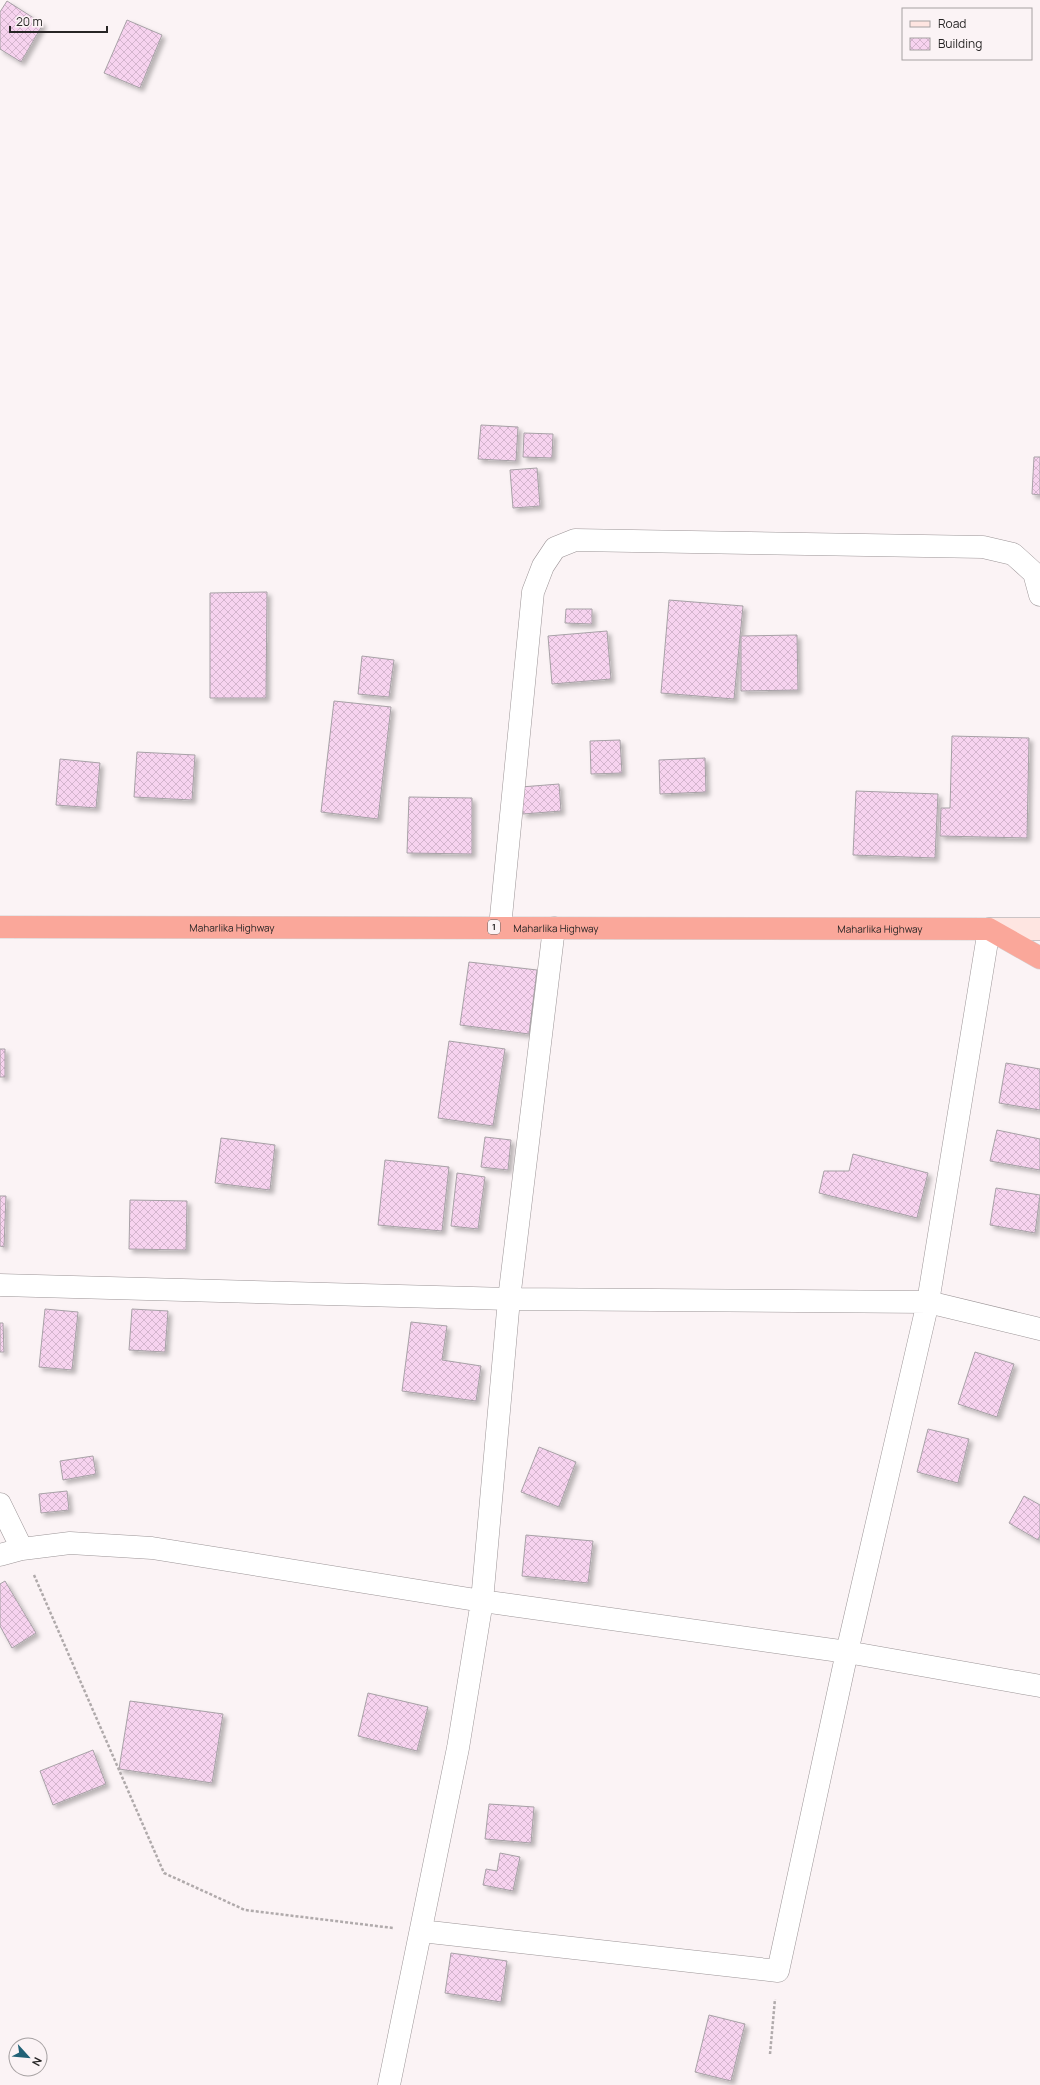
<svg xmlns="http://www.w3.org/2000/svg" width="1040" height="2085" viewBox="0 0 1040 2085" font-family="Manrope,sans-serif">
	<style>
		.building { fill: url(#building-cross-hatch); stroke: #a7a1a6; filter: url(#shadow) }
		.lines { fill: none; stroke-linecap: round; stroke-linejoin: round }
		.street-casing { stroke: #9c9597; stroke-width: 23 }
		.secondary-casing { stroke: #9c9597; stroke-width: 23 }
		.highway-casing { stroke: #d4d3d3; stroke-width: 23 }
		.path { stroke: #b0aaab; stroke-width: 2.5; stroke-dasharray: 3 2; stroke-linecap: butt }
		.street { stroke: #fff; stroke-width: 22 }
		.secondary { stroke: #fee5e1; stroke-width: 22 }
		.highway { stroke: #faa79a; stroke-width: 22 }
		.labels { text-anchor: middle; stroke-width: 3; stroke-linejoin: round; paint-order: stroke }
		.shield { fill: #fbf3f5; stroke: #676363; stroke-width: 1 }
		.shield-label { font-size: 9px; font-weight: bold; fill: #272525 }
		.street-label { font-size: 10px; fill: #272525; stroke: #fbf3f5 }
	</style>
	<defs>
		<pattern id="building-cross-hatch" width="8" height="8" patternUnits="userSpaceOnUse"><rect width="8" height="8" fill="#f7d3ef"/><path d="M0 0l8 8M0 8l8-8" fill="none" stroke="#d4b5cd"/></pattern>
		<filter id="shadow"><feDropShadow dx="3.5" dy="3.5" stdDeviation="2" flood-color="#0004"/></filter>
	</defs>
	<rect width="100%" height="100%" fill="#fbf3f5"/>
	<path class="building" d="M7 1 43 24 21 62 0 49V12Z
		M127 20 162 35 140 88 104 73Z
		M481 425 518 427 516 461 478 459Z
		M524 433 553 434 552 458 523 457Z
		M1034 457H1040V495L1032 494Z
		M537 468 540 506 513 508 510 470Z
		M267 592 266 698H210V593Z
		M669 600 743 606 734 699 661 693Z
		M566 609H592V624L565 623Z
		M607 631 611 679 552 684 548 636Z
		M797 635 798 690 741 691V636Z
		M362 656 394 660 389 697 358 694Z
		M334 701 391 707 378 819 321 812Z
		M952 736 1029 738 1027 838 940 836 941 808H950Z
		M620 740 622 773 591 774 590 741Z
		M137 752 195 755 192 800 134 797Z
		M705 758 706 792 660 794 659 760Z
		M60 759 100 763 96 808 56 805Z
		M559 784 561 811 523 814 521 787Z
		M856 791 938 794 935 858 853 855Z
		M409 797 472 798V854L407 853Z
		M469 962 537 970 529 1034 460 1025Z
		M449 1041 505 1049 493 1126 438 1118Z
		M0 1049H5V1077H0Z
		M1006 1063 1040 1069V1110L999 1103Z
		M997 1130 1040 1139V1170L990 1161Z
		M485 1137 511 1140 508 1170 481 1167Z
		M221 1138 275 1145 270 1190 215 1183Z
		M853 1154 928 1173 917 1218 819 1193 824 1171H849Z
		M385 1160 449 1167 442 1231 378 1225Z
		M457 1173 485 1177 478 1229 451 1226Z
		M996 1188 1040 1195 1035 1233 990 1225Z
		M0 1196H6L4 1247 0 1246Z
		M130 1200 187 1201 186 1250 129 1249Z
		M45 1309 78 1312 72 1370 39 1367Z
		M132 1309 168 1311 165 1352 129 1350Z
		M411 1322 447 1326 442 1360 481 1366 476 1401 402 1391Z
		M0 1323H3L4 1352H0Z
		M975 1352 1014 1364 997 1417 958 1404Z
		M928 1429 969 1439 958 1483 917 1472Z
		M539 1447 576 1462 559 1507 521 1492Z
		M93 1456 96 1474 63 1480 60 1461Z
		M67 1491 69 1510 41 1513 39 1494Z
		M1024 1496 1040 1505V1536L1038 1540 1009 1523Z
		M526 1535 593 1541 588 1583 522 1576Z
		M5 1581 36 1633 12 1648 0 1626V1584Z
		M368 1693 428 1707 417 1751 358 1736Z
		M130 1701 223 1714 212 1783 119 1769Z
		M93 1750 106 1784 53 1805 40 1771Z
		M489 1804 534 1807 531 1843 485 1839Z
		M500 1853 520 1857 513 1891 483 1885 486 1869 497 1871Z
		M451 1953 507 1961 501 2002 445 1993Z
		M709 2015 745 2024 731 2081 695 2072Z"/>
	<g class="lines">
		<defs>
			<path id="street" d="M500 927 533 592 543 566 555 548 575 540 983 547 1013 554 1034 573 1040 595
				M0 1285 509 1299 928 1302 1040 1329
				M0 1504 22 1549
				M0 1555 22 1549 70 1543 152 1548 482 1601 847 1652 1040 1686
				M421 1931 778 1971 847 1652 928 1302 989 929
				M389 2085 458 1748 482 1601 509 1299 554 928"/>
			<path id="secondary" d="M989 929H1040"/>
			<g id="highway">
				<path id="s1" d="M0 927 989 929 1040 958"/>
			</g>
		</defs>
		<use href="#street" class="street-casing"/>
		<use href="#secondary" class="secondary-casing"/>
		<use href="#highway" class="highway-casing"/>
		<path class="path" d="M34 1575 164 1873 245 1910 393 1928
			M770 2054 775 1999"/>
		<use href="#street" class="street"/>
		<use href="#secondary" class="secondary"/>
		<use href="#highway" class="highway"/>
	</g>
	<g class="labels">
		<rect class="shield" x="488" y="920" width="12" height="14" rx="3"/>
		<g class="shield-label">
			<text x="494" y="930">1</text>
		</g>
		<g class="street-label">
			<text dy="4" stroke="none"><textPath href="#s1" startOffset="232">Maharlika Highway</textPath></text>
			<text dy="4" stroke="none"><textPath href="#s1" startOffset="556">Maharlika Highway</textPath></text>
			<text dy="4" stroke="none"><textPath href="#s1" startOffset="880">Maharlika Highway</textPath></text>
		</g>
	</g>
	<rect x="902" y="8" width="130" height="52" fill="#fbf3f5" stroke="#a6a1a2"/>
	<rect x="910" y="21" width="20" height="6" fill="#fee5e1" stroke="#a6a1a2"/>
	<text x="938" y="28" font-size="12" fill="#272525">Road</text>
	<rect x="910" y="38" width="20" height="12" fill="url(#building-cross-hatch)" stroke="#a6a1a2"/>
	<text x="938" y="48" font-size="12" fill="#272525">Building</text>
	<g transform="translate(28 2057) rotate(117)"><circle r="19" fill="#fbf3f5" stroke="#a6a1a2"/>
	<path d="M0-3L7 15L0 10L-7 15Z" fill="#216176"/>
	<text y="-6" font-size="11" font-weight="bold" text-anchor="middle" fill="#272525">N</text>
	</g>
	<path d="M10 26v6h97v-6" fill="none" stroke="#272525" stroke-width="2"/>
	<text x="16" y="26" font-size="12" fill="#272525" stroke="#fbf3f5" stroke-width="3" paint-order="stroke">20 m</text>
</svg>
